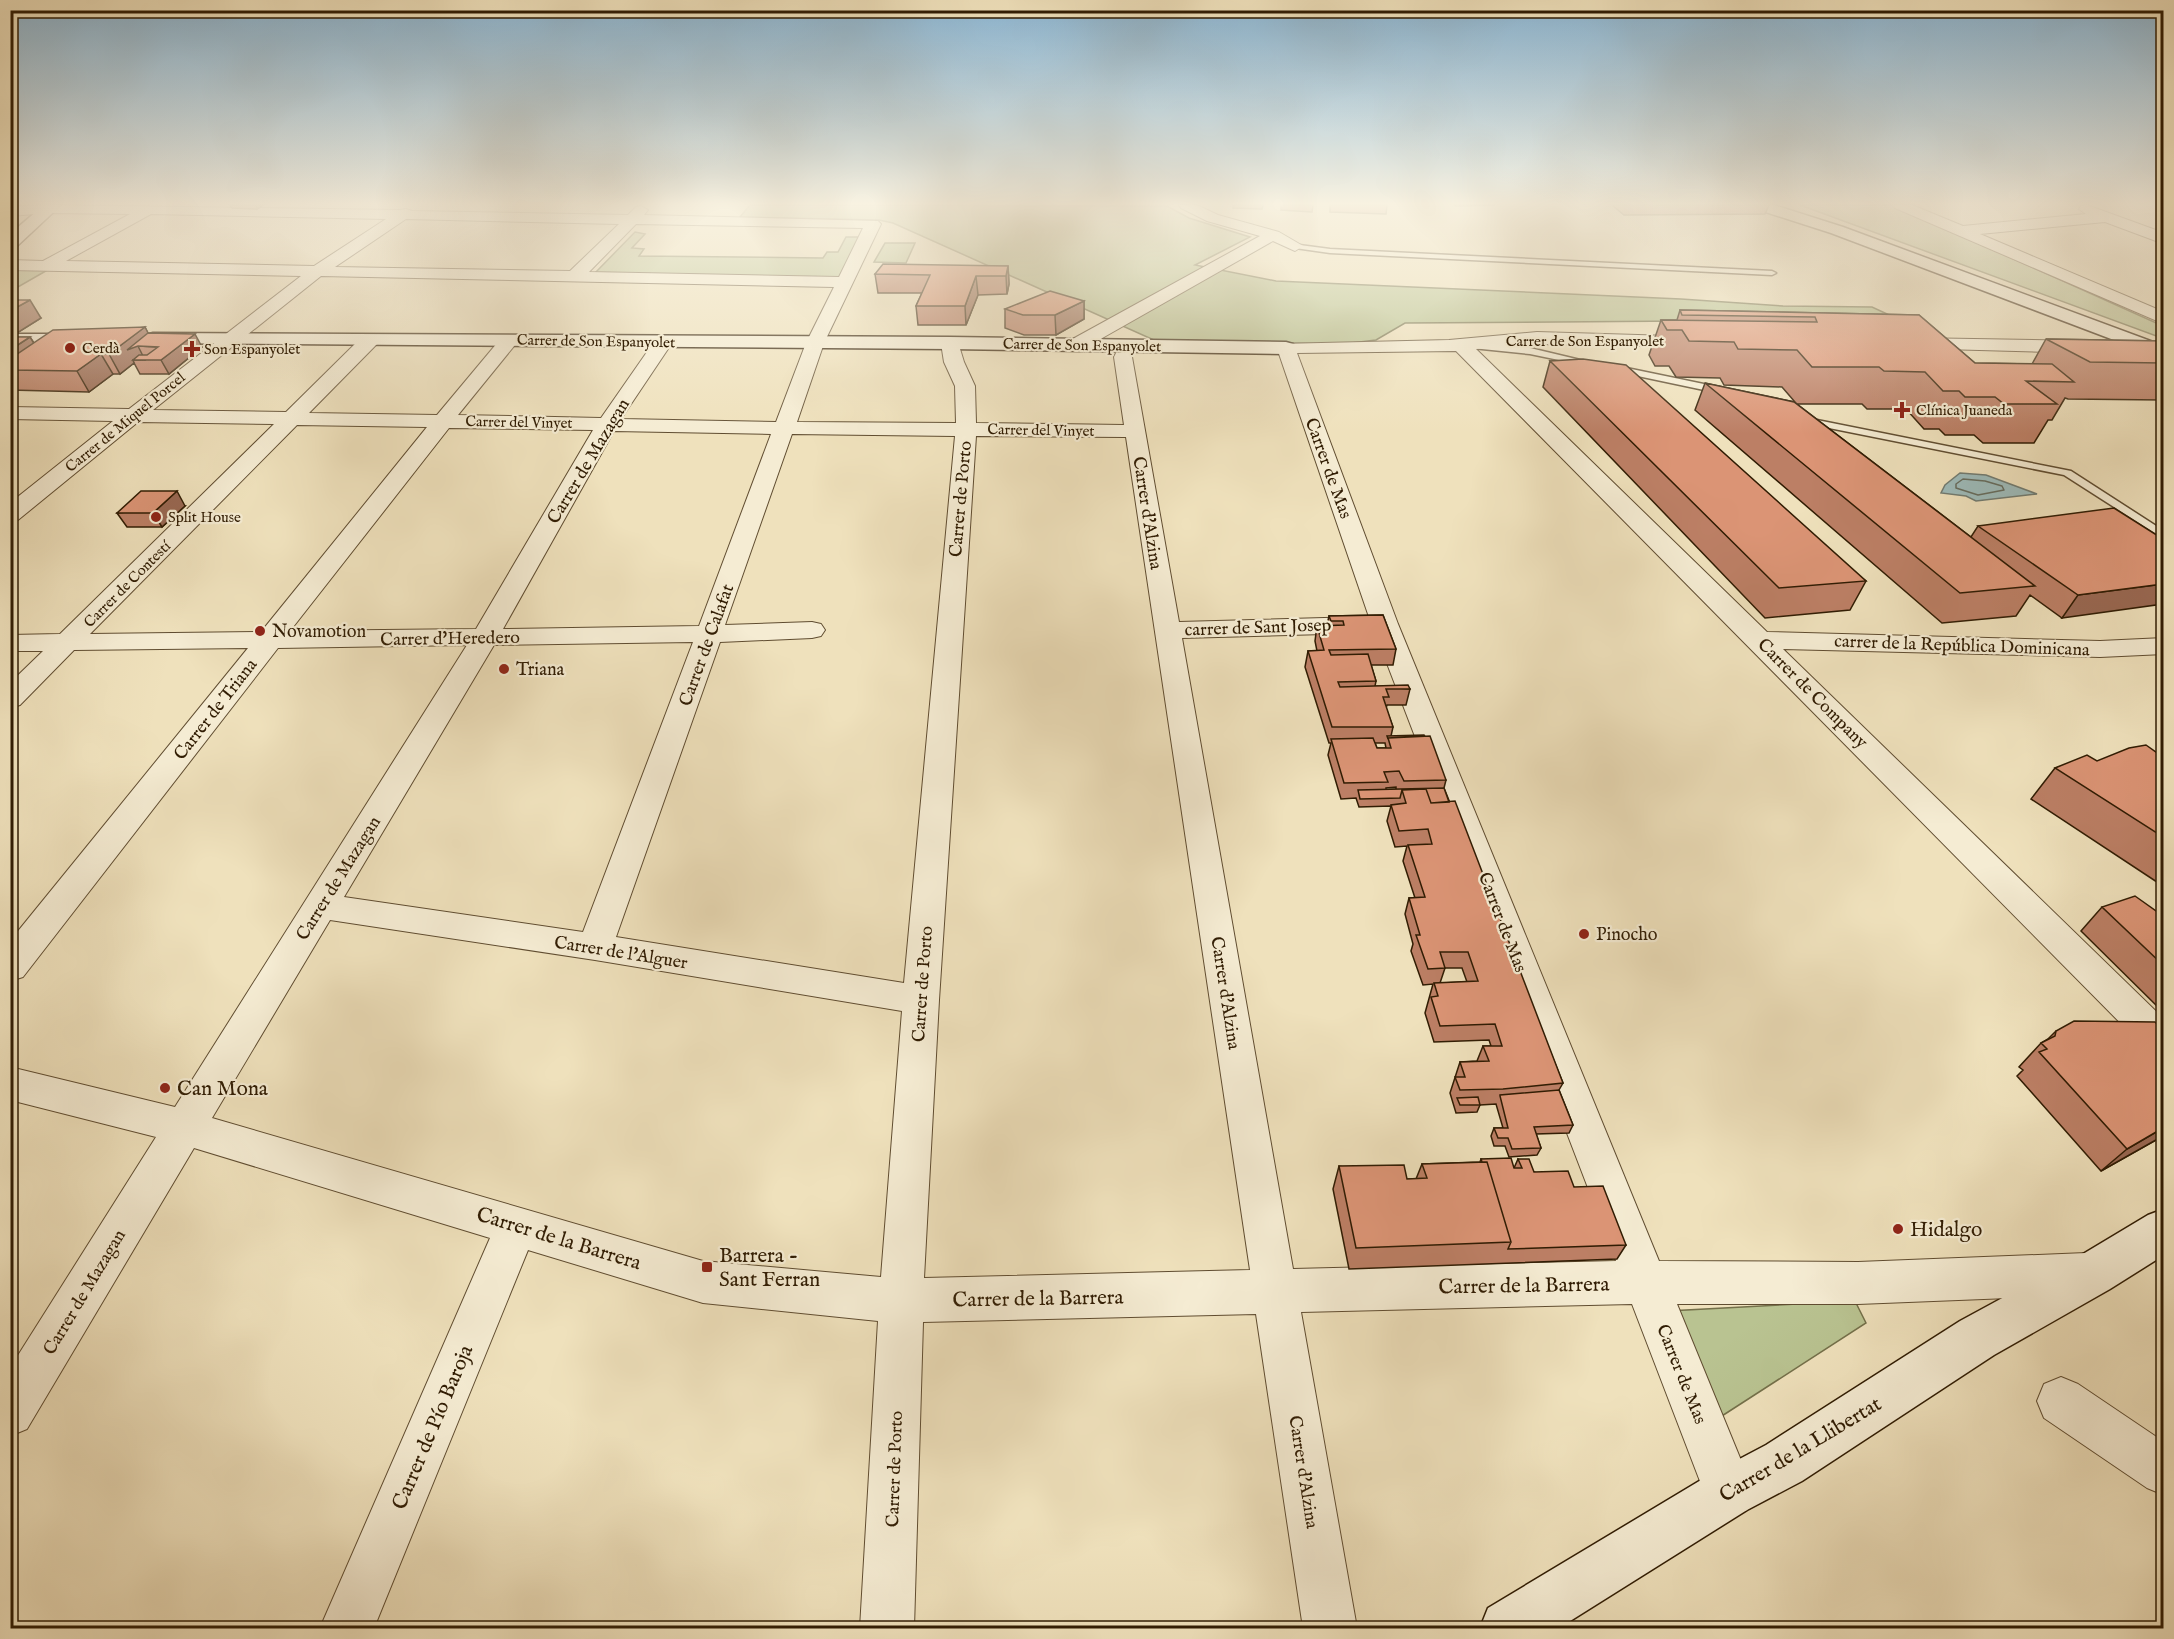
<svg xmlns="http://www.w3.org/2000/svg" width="2174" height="1639" viewBox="0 0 2174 1639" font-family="'IM FELL English',serif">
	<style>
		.green { fill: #b9c391; stroke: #74704a; stroke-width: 1.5 }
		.water { fill: #9dbbba; stroke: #717b71; stroke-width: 1.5 }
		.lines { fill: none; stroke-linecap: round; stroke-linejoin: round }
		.shore { stroke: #666c5e; stroke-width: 1.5 }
		.lane-casing { stroke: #604d31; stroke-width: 3 }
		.street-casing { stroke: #604d31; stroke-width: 2 }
		.secondary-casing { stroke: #301c03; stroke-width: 3 }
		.lane { fill: #f5ecd3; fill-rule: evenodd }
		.street { fill: #f5ecd3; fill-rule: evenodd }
		.secondary { fill: #f5ecd3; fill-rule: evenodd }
		.wall { fill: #bc7f65; stroke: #301c03; stroke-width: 1.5; fill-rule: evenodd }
		.shaded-wall { fill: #996852; stroke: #301c03; stroke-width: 1.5 }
		.building { fill: #db9475; stroke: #301c03; stroke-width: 1.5 }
		.poi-dot { fill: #8f2418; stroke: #f5ecd3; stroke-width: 2 }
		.labels { text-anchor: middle; stroke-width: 4.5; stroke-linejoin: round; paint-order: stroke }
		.far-street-label { font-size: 15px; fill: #301c03; stroke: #f5ecd3 }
		.far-poi-label { font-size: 15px; fill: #301c03; stroke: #f5ecd3; text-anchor: start }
		.street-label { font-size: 18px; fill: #301c03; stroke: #f5ecd3 }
		.poi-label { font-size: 18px; fill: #301c03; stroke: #f5ecd3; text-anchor: start }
		.near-poi-label { font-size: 21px; fill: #301c03; stroke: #f5ecd3; text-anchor: start }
		.near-street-label { font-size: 21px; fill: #301c03; stroke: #f5ecd3 }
	</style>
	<rect width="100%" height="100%" fill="#efe1bc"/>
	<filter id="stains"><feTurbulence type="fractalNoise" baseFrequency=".00333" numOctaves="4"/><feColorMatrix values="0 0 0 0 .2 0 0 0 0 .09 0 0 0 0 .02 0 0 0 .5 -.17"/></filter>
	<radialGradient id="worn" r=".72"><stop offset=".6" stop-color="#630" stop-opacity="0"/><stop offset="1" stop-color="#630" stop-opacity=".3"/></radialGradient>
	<path class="green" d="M750 205 1167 206 1189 218 1250 237 1195 265 1276 281 1681 299 1783 306 1872 307 1911 325 1683 321 1405 323 1376 340 1343 344 1156 341 893 223 879 220 740 217Z
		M1800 205H1893L2163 326V336L2159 337Z
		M635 232 645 234 632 248 644 249 639 256 823 258 827 252H838L846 237H862L841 280 594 274Z
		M885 243H915L906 263 874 262Z
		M51 268 11 291 10 269Z
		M1855 1301 1866 1323 1711 1423 1668 1311Z"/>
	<path class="water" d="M1960 473 1986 475 2037 494 1976 501 1966 496 1941 493 1945 485Z"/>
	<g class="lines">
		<path class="shore" d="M1963 479 1985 481 2002 486 2004 490 1978 495 1956 488V484Z"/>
		<defs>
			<path id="lane" d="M1292 244 1330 249 1772 271 1776 273 1772 275 1330 253 1295 248H1292Z
				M1475 343 1530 348 1593 363 1588 366 1530 354 1472 348V344Z
				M1617 366 1723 388 1728 391 1723 394 1614 371V367Z
				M1807 418 2071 471 2164 531V539L2064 475 1804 423 1802 421Z"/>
			<path id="street" d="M44 205 400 210 406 209 412 211 628 215 636 207 641 206 648 210 644 215 878 221 881 224 824 343 797 422 956 423 955 386 944 362 941 343 943 339H957L964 362 975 386 976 423 1124 425 1114 357 1116 353H1130L1132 357 1179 622 1361 617 1370 620 1277 348 1279 344 1449 340 1537 332 1705 337 1707 341 1705 345 1698 347 1537 344 1476 349 1767 632 2100 641 2164 638V654L2100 657 1783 649 2164 1019V1058L2151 1054 1456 351 1297 353 1398 624 1659 1261 1858 1262 2086 1253 2102 1259 2108 1274 2102 1289 2086 1295 1858 1304H1677L1754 1492 1747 1510 1729 1517 1711 1510 1632 1304 1301 1312 1357 1628H1303L1256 1314 923 1322 914 1628H860L878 1321 703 1303 528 1250 374 1628H320L490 1238 194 1148 27 1429 10 1436V1368L156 1137 10 1100V1067L175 1107 467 645 278 648 23 977 10 981V941L248 648 74 650 20 705 10 708V683L43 651H10V635L60 634 274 424 138 422 18 520 10 522V503L113 421 10 419V407L129 409 301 276 10 270V260L43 261 130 214 48 213 10 216V207ZM151 214 386 219 314 266 66 261ZM406 219 619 224 570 271 335 267ZM636 224 863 228 839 277 589 272ZM321 276 834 287 806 343 776 422 621 419 672 343 670 339H656L601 418 458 415 519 340 517 336H503L437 415 309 413 377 344 379 340 377 336H363L286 412 153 410ZM297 425 427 427 261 632 90 634ZM449 428 593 430 476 629 290 631ZM614 431 771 434 699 626 503 629ZM792 434 955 436 904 983 616 937 720 642 812 638 821 636 825 630 821 624 812 622 725 625ZM976 436 1126 437 1250 1270 924 1278 939 1000ZM1373 627 1616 1261 1293 1269 1182 638 1361 633 1370 631ZM693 642 583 932 344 897 494 645ZM330 920 595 960 902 1011 881 1277 703 1261 212 1118Z
				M1179 205H1197L1218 215 1279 232 1303 246 1295 251 1273 241 1083 349H1069L1067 345 1069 341 1260 236 1207 221 1181 208Z
				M1893 205H1912L1963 226 2086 214 2079 209 2081 206 2087 205 2164 233V244L2105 222 1980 234 2164 312V324L1895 208Z
				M1913 338 2085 341 2092 343 2094 347 2092 351 2085 353 1906 348 1904 344 1906 340Z
				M2061 1377 2078 1384 2164 1442V1495L2147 1488 2044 1418 2037 1401 2044 1384Z"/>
			<path id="secondary" d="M44 205H61L16 247 10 248V234Z
				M1750 205H1774L1843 227 2164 346V359L1831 233 1753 208Z
				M153 333 950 337 1286 342 1293 344 1296 348 1293 352 1286 354 950 349 146 343 143 339 146 335Z
				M10 334H84L91 336 94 340 91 344 84 346H10Z
				M2164 1209V1255L2110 1289 1994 1355 1802 1481 1747 1510 1559 1628H1480L1488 1608 1711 1474 1766 1445 1960 1321 2078 1257 2148 1215Z"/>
		</defs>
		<use href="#lane" class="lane-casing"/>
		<use href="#street" class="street-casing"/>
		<use href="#secondary" class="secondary-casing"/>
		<use href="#lane" class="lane"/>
		<use href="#street" class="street"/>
		<use href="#secondary" class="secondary"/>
	</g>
	<path class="wall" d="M230 205H263L257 209 232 208Z
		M1233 205H1263L1262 209 1233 208Z
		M1281 205H1313L1312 212 1281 210Z
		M1330 205H1387L1386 214 1330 212Z
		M1454 205H1495L1456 206Z
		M1612 205H1769L1765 214 1624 215Z
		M1008 266 1009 284 1007 294 978 295 966 325H918L916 306 922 293H878L875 274Z
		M10 300 41 318 17 333H10Z
		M1084 301V319L1056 335H1024L1005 328V309Z
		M1680 310 1919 315 1975 363 2032 364 2046 339 2163 341V400L2068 399 2065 398 2052 420H2048L2034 443H1983L1974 435H1945L1939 429H1924L1906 409H1867L1862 404H1797L1971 537 1978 526 2163 539 2062 618 2030 595 2016 616 1942 623 1695 410 1705 383 1795 402 1782 387 1724 385 1720 378 1676 377 1669 366H1655L1649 355 1661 320H1677Z
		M145 327 148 333 202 347 169 374H140L134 363 120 374H113L89 392 10 390V337H30L34 343Z
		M1550 361 1866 581 1850 610 1765 618 1543 387Z
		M185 506 162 527H127L117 513Z
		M1383 615 1396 649 1393 665H1371L1376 681 1375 686 1410 689 1406 705H1387L1386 708 1393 727 1391 736 1446 780 1444 788 1563 1083 1559 1090 1573 1125 1569 1133 1536 1134 1541 1148 1537 1155 1509 1157 1505 1146H1494L1491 1136 1494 1128H1503L1496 1104 1480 1105 1477 1112 1456 1113 1450 1093 1460 1062 1477 1061 1483 1046H1491L1489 1040 1434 1042 1425 1013 1433 984 1423 985 1411 951 1413 944 1405 914 1409 898H1415L1403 861 1407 846 1395 847 1387 821 1391 806 1359 807 1356 798 1341 799 1328 755 1331 743H1329L1305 667 1308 651H1317L1315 641 1317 626 1327 625 1329 616ZM1375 743H1385L1386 748H1377ZM1396 787V789L1386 790V788ZM1445 968H1462L1467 982 1440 983Z
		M2163 748V886L2031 799 2055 768 2156 752Z
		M2102 907 2163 916V1012L2081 931Z
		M2056 1031 2163 1136 2101 1171 2017 1076 2023 1070 2019 1067 2041 1043 2048 1039Z
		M1481 1159 1514 1168 1518 1159 1534 1172 1574 1187 1626 1245 1617 1259 1349 1269 1333 1189 1339 1166 1407 1179H1416L1422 1164 1480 1162Z"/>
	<path class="shaded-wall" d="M256 205H263L257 209Z
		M1008 266 1009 284 1007 294 1006 276Z
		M976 276 978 295 966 325 965 306Z
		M30 300 41 318 17 333 10 322V311Z
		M1084 301V319L1056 335 1055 315Z
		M145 327 155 347 138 346 145 360H133L134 363 120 374 109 354Z
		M195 334 202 347 169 374 161 360Z
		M30 337 38 350 10 369V350Z
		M101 354 113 374 89 392 77 371Z
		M177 491 185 506 162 527 153 513Z
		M2163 584V604L2062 618 2078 595Z
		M2163 1128V1136L2101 1171 2127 1149Z"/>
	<path class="building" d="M883 264 1008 266 1006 276H976L965 306H916L930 275 875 274Z
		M1050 291 1084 301 1055 315H1023L1005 309Z
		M10 300H30L10 311Z
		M1680 310 1919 315 1975 363 2052 364 2074 382 2026 381 2057 404H2004L1995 397H1965L1959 391H1943L1925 372 1884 371 1879 367H1812L1797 350 1738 349 1734 342 1689 341 1682 330H1667L1661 320 1817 322 1815 317 1682 315Z
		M145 327 109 354H101L77 371 10 370V359L53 330Z
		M148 333 195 334 161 360H133L139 355H147L158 347 138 346 127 350Z
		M10 337H30L10 350Z
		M2046 339 2163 341V363L2090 362Z
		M1583 359 1626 365 1866 581 1779 588 1550 361Z
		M1705 383 1794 402 2035 586 1960 593Z
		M141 491H177L153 513H117Z
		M2114 508 2163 539V584L2078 595 1978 526Z
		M1383 615 1396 649 1329 650 1331 655 1368 654 1376 681 1338 682 1340 687 1408 685 1410 689H1386L1389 697H1383L1393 727H1332L1308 651 1324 650 1317 626 1344 625 1343 621H1331L1329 616Z
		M1424 735 1425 736 1388 738V739L1387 736Z
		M1430 736 1446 780 1404 781 1399 771 1384 772 1388 782 1344 783 1331 739 1373 738 1377 748H1391L1388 738Z
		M2146 745 2156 752 2163 748V837L2055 768 2087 755 2097 761 2129 748Z
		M1444 788 1449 802 1431 803 1426 789 1402 790 1400 798 1360 799 1358 790Z
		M1426 789 1431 803 1455 801 1563 1083 1503 1089 1460 1090 1455 1077H1465L1460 1062 1489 1061 1483 1046H1502L1495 1024 1440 1026 1431 997 1438 996 1434 983 1478 981 1468 952H1440L1445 968 1428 969 1416 935H1420L1409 898 1425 897 1408 845 1432 844 1428 829 1399 831 1391 805 1406 803 1402 790Z
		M2135 896 2163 916V965L2102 907Z
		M2074 1021 2155 1022 2163 1030V1128L2127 1149 2039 1052 2047 1049 2041 1043 2055 1036 2056 1031Z
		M1559 1090 1573 1125 1534 1127 1541 1148 1512 1149 1508 1138H1498L1494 1128H1508L1500 1096V1095Z
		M1478 1097 1480 1105H1460L1457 1098Z
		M1511 1158 1514 1168H1522L1518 1159H1529L1534 1172 1568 1171 1574 1187 1603 1186 1626 1245 1508 1249 1511 1242 1487 1162H1482L1481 1159Z
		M1487 1162 1511 1242 1356 1248 1339 1166 1404 1165 1407 1179 1427 1178 1422 1164Z"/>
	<linearGradient id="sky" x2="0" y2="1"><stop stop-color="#8ab7d6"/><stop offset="0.47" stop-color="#f8f2e1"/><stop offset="1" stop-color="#f8f2e1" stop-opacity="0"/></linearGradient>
	<rect width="2174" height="434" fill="url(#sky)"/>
	<g class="poi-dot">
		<circle cx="70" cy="348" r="6"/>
		<path d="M189 340h6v6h6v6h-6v6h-6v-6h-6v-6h6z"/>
		<path d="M1899 401h6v6h6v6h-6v6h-6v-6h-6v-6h6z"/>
		<circle cx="156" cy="517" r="6"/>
		<circle cx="260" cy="631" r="6"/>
		<circle cx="504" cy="669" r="6"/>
		<circle cx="1584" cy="934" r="6"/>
		<circle cx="165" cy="1088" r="6"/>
		<circle cx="1898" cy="1229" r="6"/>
		<rect x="701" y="1261" width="12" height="12" rx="3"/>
	</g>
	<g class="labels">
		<g class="far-street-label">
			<text transform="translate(596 341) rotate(1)" y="5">Carrer de Son Espanyolet</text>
			<text x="1585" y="346">Carrer de Son Espanyolet</text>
			<text transform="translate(1082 345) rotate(1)" y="5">Carrer de Son Espanyolet</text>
			<text transform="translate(125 422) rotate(-39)" y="5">Carrer de Miquel Porcel</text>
			<text transform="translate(519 422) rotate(1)" y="5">Carrer del Vinyet</text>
			<text transform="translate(1041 430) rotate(1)" y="5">Carrer del Vinyet</text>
			<text transform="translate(127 584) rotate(-45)" y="5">Carrer de Contestí</text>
		</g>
		<g class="far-poi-label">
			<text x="82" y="353">Cerdà</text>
			<text x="204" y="354">Son Espanyolet</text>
			<text x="1916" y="415">Clínica Juaneda</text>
			<text x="168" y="522">Split House</text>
		</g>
		<g class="street-label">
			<text transform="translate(588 461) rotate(-59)" y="6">Carrer de Mazagan</text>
			<text transform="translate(1329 468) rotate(70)" y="6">Carrer de Mas</text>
			<text transform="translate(960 499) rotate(-85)" y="6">Carrer de Porto</text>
			<text transform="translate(1148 513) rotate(81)" y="6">Carrer d'Alzina</text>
			<text transform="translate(1258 627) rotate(-2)" y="6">carrer de Sant Josep</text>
			<text transform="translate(450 638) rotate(-1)" y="6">Carrer d'Heredero</text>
			<text transform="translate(706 645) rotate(-70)" y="6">Carrer de Calafat</text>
			<text transform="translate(1962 645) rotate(2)" y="6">carrer de la República Dominicana</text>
			<text transform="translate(1813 693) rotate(45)" y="6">Carrer de Company</text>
			<text transform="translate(215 709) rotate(-52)" y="6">Carrer de Triana</text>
			<text transform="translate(338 878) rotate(-58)" y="6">Carrer de Mazagan</text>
			<text transform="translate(1503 922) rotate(69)" y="6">Carrer de Mas</text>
			<text transform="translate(621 952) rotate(9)" y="6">Carrer de l'Alguer</text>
			<text transform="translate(922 984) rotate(-86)" y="6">Carrer de Porto</text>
			<text transform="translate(1226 993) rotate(81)" y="6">Carrer d'Alzina</text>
			<text transform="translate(84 1292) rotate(-59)" y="6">Carrer de Mazagan</text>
			<text transform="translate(1682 1374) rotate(68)" y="6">Carrer de Mas</text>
			<text transform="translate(894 1469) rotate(-88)" y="6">Carrer de Porto</text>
			<text transform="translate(1304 1472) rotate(81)" y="6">Carrer d'Alzina</text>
		</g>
		<g class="poi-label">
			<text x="272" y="637">Novamotion</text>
			<text x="516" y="675">Triana</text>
			<text x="1596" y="940">Pinocho</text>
		</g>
		<g class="near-poi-label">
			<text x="177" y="1095">Can Mona</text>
			<text x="1910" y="1236">Hidalgo</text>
			<text x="719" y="1262">Barrera -<tspan x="719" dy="24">Sant Ferran</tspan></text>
		</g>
		<g class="near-street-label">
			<text transform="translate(559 1238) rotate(17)" y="7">Carrer de la Barrera</text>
			<text transform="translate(1524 1285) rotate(-1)" y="7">Carrer de la Barrera</text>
			<text transform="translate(1038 1298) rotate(-1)" y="7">Carrer de la Barrera</text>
			<text transform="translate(432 1427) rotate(-67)" y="7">Carrer de Pío Baroja</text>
			<text transform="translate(1800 1449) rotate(-31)" y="7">Carrer de la Llibertat</text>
		</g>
	</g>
	<rect width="2174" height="1639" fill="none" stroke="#efe1bc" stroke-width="36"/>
	<rect x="12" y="12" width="2150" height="1615" fill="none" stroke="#301c03" stroke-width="3"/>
	<rect x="18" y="18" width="2138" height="1603" fill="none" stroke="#301c03" stroke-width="1.5"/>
	<rect width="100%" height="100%" filter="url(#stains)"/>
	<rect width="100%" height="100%" fill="url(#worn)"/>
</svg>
